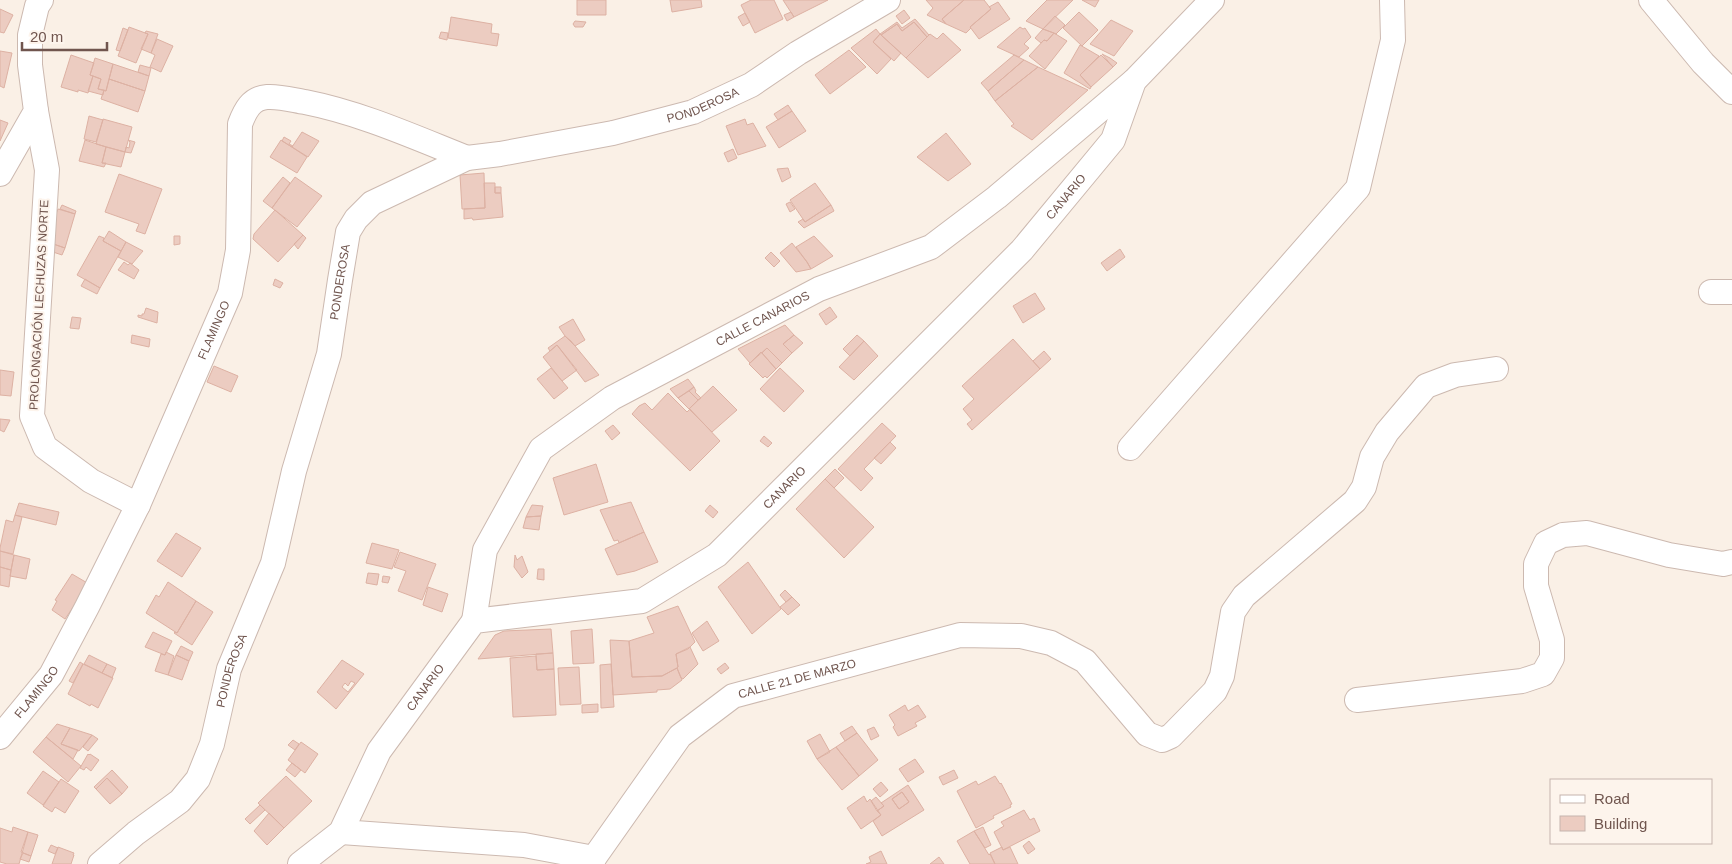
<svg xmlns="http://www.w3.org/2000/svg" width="1732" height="864" viewBox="0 0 1732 864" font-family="Arial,sans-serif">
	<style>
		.building { fill: #ecccc1; stroke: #ddb1a3; fill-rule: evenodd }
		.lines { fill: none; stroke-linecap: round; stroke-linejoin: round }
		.minor-casing { stroke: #ccb9b0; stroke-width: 26 }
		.minor { stroke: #fff; stroke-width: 24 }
		.labels { text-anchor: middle; stroke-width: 4; stroke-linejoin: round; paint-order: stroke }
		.street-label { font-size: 12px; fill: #70554e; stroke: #fdf4ec }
	</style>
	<rect width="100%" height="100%" fill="#faf0e6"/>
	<path class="building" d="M577 0H606V15H577Z
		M670 0H701L702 7 672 12Z
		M751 0H774L783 19 755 33 741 5Z
		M783 0H828L794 17Z
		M926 0H964L942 19 946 24 927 15 933 8Z
		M964 0H984L991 9 970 27 971 28 966 33 946 24 942 19Z
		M1047 0H1073L1043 29 1026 21Z
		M1082 0H1099L1095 7Z
		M998 2 1010 19 979 39 970 27 991 9 989 7Z
		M0 9 13 15 4 33 0 32Z
		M904 10 910 18 902 24 896 16Z
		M791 12 794 17 787 21 784 15Z
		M1079 12 1098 30 1082 46 1063 28Z
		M745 13 750 22 743 26 738 17Z
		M1055 16 1065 25 1056 34 1043 29Z
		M451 17 492 24 491 33 499 34 497 46 448 38Z
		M915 19 929 35 927 37 914 22 902 31 897 24 881 35 880 34 897 22 902 28Z
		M1111 20 1133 31 1114 56 1090 44Z
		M575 21 586 22 583 27H575L573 24Z
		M914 22 927 37 906 58 881 35 897 24 902 31Z
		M129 27 148 34 136 63 118 56Z
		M1020 27 1023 29 1025 28 1031 37 1024 44 1029 48 1019 57 997 47Z
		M123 28 128 30 120 51 116 50Z
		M876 29 880 34 873 42 891 59 877 74 851 48Z
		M1043 29 1054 33 1047 41 1044 40 1041 43 1035 38Z
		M146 31 158 34 151 53 141 49 148 34 145 33Z
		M441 32 448 33 447 40 439 38Z
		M943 33 961 50 928 78 906 58 930 34 937 39Z
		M1054 33 1067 41 1045 69 1029 56 1044 40 1047 41Z
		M880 34 901 53 894 61 873 42Z
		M157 39 173 46 161 72 150 67 155 55 151 53Z
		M1080 45 1099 56 1080 75 1091 87 1090 89 1064 73Z
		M849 50 866 67 830 94 815 75Z
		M0 51 12 53 4 88 0 86Z
		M1102 54 1110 58 1117 63 1113 67Z
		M71 55 94 63 90 75 93 76 88 93 78 90V92L61 87Z
		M1014 55 1024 60 988 91 981 83Z
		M1101 55 1113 67 1091 87 1080 75Z
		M95 58 113 64 106 91 98 89 101 79 90 75Z
		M1024 60 1038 67 995 101 988 91Z
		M113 64 149 76 145 91 109 79Z
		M140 65 151 68 149 76 138 72Z
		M1038 67 1088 90 1032 140 1011 126 1014 124 995 101Z
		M93 76 101 79 98 89 104 90 103 95 88 91Z
		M109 79 145 91 138 112 101 99 104 90 106 91Z
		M788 105 792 111 778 120 774 114Z
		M792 111 806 131 779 148 766 127Z
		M89 116 103 120 96 142 84 139Z
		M103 119 132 127 125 152 96 144Z
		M745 119 747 125 753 123 766 146 738 155 726 126Z
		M0 120 8 123 0 141Z
		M302 132 319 141 308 157 292 147Z
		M946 133 971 164 948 181 917 157Z
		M284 137 291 141 289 144 293 146 292 147 282 141Z
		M85 140 106 147 102 163H106L104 167 79 161Z
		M128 140 135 142 131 153 125 152 126 147 129 148 130 142Z
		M281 140 307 157 297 173 270 157Z
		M106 147 125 152 121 167 102 163Z
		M733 149 737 158 728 162 724 153Z
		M788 168 791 177 782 182 777 169Z
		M484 173 485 208 462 209 460 175Z
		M119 174 162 189 145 234 136 231 139 224 105 212Z
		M283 177 290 183 272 208 263 201Z
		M295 177 322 196 297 227 272 208Z
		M484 183H495V193H501L503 217 473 220 472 218 464 219V209L485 208Z
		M815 183 831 205 805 222 790 200Z
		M495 187H501V193H495Z
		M790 202 795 209 790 212 786 204Z
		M62 205 76 211 75 214 60 209Z
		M831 205 834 211 804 228 798 222 803 219 805 222Z
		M58 209 75 214 65 248 45 241Z
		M275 210 303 235 278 262 253 239 254 234Z
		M109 231 126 242 121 251 103 241Z
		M303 235 306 238 298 249 294 244Z
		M99 236 104 238 103 241 121 251 100 288 77 275Z
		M174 236H180V244L174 245Z
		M814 236 833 256 811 269 807 262 796 247Z
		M126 242 143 251 132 264 118 257Z
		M50 243 65 248 62 255 47 250Z
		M792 243 807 262 811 269 796 272 780 253Z
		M1120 249 1125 257 1107 271 1101 263Z
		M771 252 780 261 774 267 765 258Z
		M124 262 128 265 130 263 139 270 134 279 118 270Z
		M85 279 100 288 97 294 81 286Z
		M275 279 283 283 280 288 273 285Z
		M1035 293 1045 309 1023 323 1013 306Z
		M830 307 837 317 826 325 819 314Z
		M146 308 158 312 157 323 138 317V315L142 316V314H144Z
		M72 317 81 318 79 329 70 328Z
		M573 319 585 340 575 346 565 336 559 327Z
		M785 325 794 335 783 344 792 353 782 363 767 348 750 363 738 349Z
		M132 335 150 339 149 347 131 343Z
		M794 335 803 343 792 353 783 344Z
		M857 335 864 341 850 356 843 349Z
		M565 336 571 341 599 375 585 382 557 345 550 351 548 348Z
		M1013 339 1040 369 972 430 967 424 972 420 963 409 974 399 962 386Z
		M864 341 878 356 854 380 839 367Z
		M557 345 577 370 562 381 543 357Z
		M767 348 782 363 776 369 762 353Z
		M1044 351 1051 359 1040 369 1033 361Z
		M761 352 776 369 767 378 765 376 763 378 749 364Z
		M214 366 238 376 231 392 207 382Z
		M551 368 568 388 554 399 537 379Z
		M780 368 804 391 784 412 760 389Z
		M0 370 14 372 11 396 0 395Z
		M688 379 694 387 678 398 670 389Z
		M713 386 737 410 712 432 689 409Z
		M694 387 696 391 695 392 701 398 698 400 689 391Z
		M689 391 698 400 689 409 678 398Z
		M668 393 687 412 690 409 720 441 690 471 632 414 639 406 645 403 652 410Z
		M0 419 10 420 4 432 0 430Z
		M882 423 896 436 864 469 873 478 861 491 838 469Z
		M613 425 620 433 612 440 605 431Z
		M764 436 772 443 768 447 760 441Z
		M890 442 896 448 881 464 874 458Z
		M596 464 608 502 564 515 553 478Z
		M835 469 844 478 834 488 825 479Z
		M825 479 874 527 844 558 796 509Z
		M631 502 644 532 619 543 618 540 614 541 600 510Z
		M19 503 59 512 56 525 15 515Z
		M532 505 543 506 541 516 526 517Z
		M710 505 718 512 713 518 705 511Z
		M15 515 22 517 13 554 0 551V548L6 520 13 522Z
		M541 516 539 530 523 528 526 517Z
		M644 532 658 562 635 571 617 575 605 549Z
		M176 533 201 548 182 577 157 561Z
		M372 543 399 550 392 569 366 563Z
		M0 551 14 555 11 570 0 567Z
		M400 552 436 564 422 600 398 591 406 571 394 567Z
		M14 555 30 559 26 579 10 576Z
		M515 555 517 560 522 556 528 572 522 578 514 567Z
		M748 562 781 609 752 634 718 587Z
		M0 567 11 570 9 587 0 585Z
		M538 569H544V580L537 579Z
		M368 573 379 574 377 585 366 583Z
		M72 574 89 584 65 619 52 610 57 601 55 600Z
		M383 576 390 577 388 583 382 582Z
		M168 582 196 601 177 633 146 613 156 595 159 597Z
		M428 587 448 594 442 612 423 605Z
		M785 590 792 597 786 602 780 595Z
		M792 597 800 605 788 615 780 607Z
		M196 601 213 612 192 645 174 633 175 632 177 633Z
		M678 606 695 642 688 649 676 654 678 667 677 668 662 676 632 677 629 641 654 633 647 617Z
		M707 621 719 641 703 651 692 633Z
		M551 629 553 653 478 659 495 635 504 631Z
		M592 629 594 663 573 664 571 631Z
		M153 632 172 641 165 655 145 647Z
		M610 640 629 641 632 677 662 676 677 668 682 680 670 689 657 690V692L613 695Z
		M181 646 193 652 189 661 176 655Z
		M690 647 698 664 683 679 681 678 677 668 678 667 676 654Z
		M166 652 174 656 168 675 155 671 161 654 165 655Z
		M553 653 554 669 537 670 536 654Z
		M89 655 107 664 102 673 84 664Z
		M176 655 189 661 182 680 168 675Z
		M536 656 537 670 554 669 556 715 513 717 510 658Z
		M342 660 364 674 336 709 317 692ZM351 681 355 683 348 692 342 687 345 683 348 686Z
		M80 662 83 664 73 683 69 681Z
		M725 663 729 668 721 674 717 669Z
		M83 664 113 678 98 708 91 704 90 706 68 694Z
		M107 664 116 668 112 678 102 673Z
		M611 664 614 707 601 708 600 665Z
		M579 667 581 704 560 705 558 668Z
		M598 704V712L582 713V705Z
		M905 705 908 711 918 705 926 717 915 723 917 726 898 736 893 727 895 725 889 715Z
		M57 724 70 728 61 744 78 750 73 759 46 737Z
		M852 726 857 733 845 741 840 733Z
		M874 727 879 736 871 740 867 730Z
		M70 728 92 735 79 751 61 744Z
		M857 733 878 760 859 776 836 747Z
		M820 734 830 752 817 759 807 741Z
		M92 735 98 739 88 751 83 747Z
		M46 737 81 766 68 782 33 752Z
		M293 740 299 744 295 750 288 745Z
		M301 742 318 754 305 773 288 760Z
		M836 747 859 776 842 790 817 759Z
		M88 754 89 755 90 754 99 760 91 771 86 767 84 770 80 768Z
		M915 759 924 772 908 782 899 769Z
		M292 763 301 770 295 777 286 770Z
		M112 770 128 787 122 794 107 778 96 789 94 787Z
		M954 770 958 778 943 785 939 777Z
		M43 771 59 782 43 805 27 793Z
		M286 776 312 801 284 828 258 803Z
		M995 776 1000 784 1001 783 1012 804 1010 805 1011 807 993 816 994 818 976 828 957 791 976 781 978 785Z
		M107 778 122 794 110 804 96 789Z
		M61 779 79 791 65 813 55 807 52 812 43 806Z
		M881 782 888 790 880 797 873 789Z
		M908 785 924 810 882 836 873 821 881 815 877 811 884 806 881 803ZM902 792 909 802 899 809 892 799Z
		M902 792 909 802 899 809 892 799Z
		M864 796 867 802 870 799 881 815 861 829 847 808Z
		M876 797 884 806 877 811 871 801Z
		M260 805 265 810 250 824 245 819Z
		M1024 810 1030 820 1034 818 1040 831 1003 850 994 832 1004 826 1001 822Z
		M269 813 284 828 267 845 254 831Z
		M13 827 28 832 19 864H7L0 862V828L12 832Z
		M983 827 991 845 985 848 974 831Z
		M974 831 989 855 990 854 995 864H970L957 841Z
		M28 832 38 835 31 856 21 852Z
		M1029 841 1035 849 1028 854 1023 846Z
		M51 845 58 848 55 854 48 851Z
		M58 847 74 853 73 855H74L71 864H52Z
		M1002 847 1003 850 1010 847 1018 864H995L990 853Z
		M881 851 887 864H866L871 862 869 857Z
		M23 853 31 856 29 862 20 859Z
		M939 857 944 864H930Z"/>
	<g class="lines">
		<defs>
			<g id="minor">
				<path d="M1651 0 1703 63 1732 92"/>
				<path d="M36 111 47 170 32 416 45 447 91 481 138 505"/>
				<path d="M0 174 36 111 30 65V35L37 6 41 0"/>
				<path d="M1711 292H1732"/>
				<path d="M1130 448 1358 188 1393 40 1392 0"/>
				<path id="s1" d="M474 621 485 550 541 449 612 398 819 289 931 247 997 197 1134 81"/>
				<path d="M1357 700 1522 681 1543 674 1552 658V640L1536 586V564L1546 543 1563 535 1587 533 1669 555 1723 564 1732 562"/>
				<path id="s2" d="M0 737 51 675 87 607 138 505 230 293 238 250 240 124C245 111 251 98 267 97 279 96 293 100 305 102 361 113 414 137 467 158"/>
				<path d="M341 832 524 845 594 858"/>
				<path id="s3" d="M594 858 680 736 733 696 960 635 1021 636 1051 643 1085 661 1147 734 1162 740 1171 736 1215 691 1222 676 1233 612 1244 596 1355 501 1364 487 1372 457 1387 432 1426 386 1455 375 1496 369"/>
				<path id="s4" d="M100 864 136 833 180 801 198 779 212 744 229 669 273 563 294 471 329 354 340 280 348 232 356 219 372 203 467 158 500 154 613 133 693 112 751 85 798 53 888 0"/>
				<path id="s5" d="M300 864 341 832 379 751 474 621 642 601 717 555 1022 250 1113 140 1134 81 1212 0"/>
			</g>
		</defs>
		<use href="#minor" class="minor-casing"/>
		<use href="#minor" class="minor"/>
	</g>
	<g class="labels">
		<g class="street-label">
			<text dy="4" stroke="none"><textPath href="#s4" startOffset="1085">PONDEROSA</textPath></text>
			<text dy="4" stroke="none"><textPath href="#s5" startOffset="1060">CANARIO</textPath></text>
			<text dy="4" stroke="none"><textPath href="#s4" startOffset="649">PONDEROSA</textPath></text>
			<text transform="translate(39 305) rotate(-87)" y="4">PROLONGACIÓN LECHUZAS NORTE</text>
			<text dy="4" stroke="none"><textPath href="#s1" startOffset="445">CALLE CANARIOS</textPath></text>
			<text dy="4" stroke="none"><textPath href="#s2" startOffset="462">FLAMINGO</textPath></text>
			<text dy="4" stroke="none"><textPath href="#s5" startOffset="655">CANARIO</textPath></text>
			<text dy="4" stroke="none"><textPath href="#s4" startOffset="244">PONDEROSA</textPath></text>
			<text dy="4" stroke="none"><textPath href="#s3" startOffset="282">CALLE 21 DE MARZO</textPath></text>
			<text dy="4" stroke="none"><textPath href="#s5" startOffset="220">CANARIO</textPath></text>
			<text dy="4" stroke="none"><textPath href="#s2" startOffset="58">FLAMINGO</textPath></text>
		</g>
	</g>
	<rect x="1550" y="779" width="162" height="65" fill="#fdf4ec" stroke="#c5b4ad"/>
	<rect x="1560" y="795" width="25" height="8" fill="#ffffff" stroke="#c5b4ad"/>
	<text x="1594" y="804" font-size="15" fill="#70554e">Road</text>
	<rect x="1560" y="816" width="25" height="15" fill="#ecccc1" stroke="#c5b4ad"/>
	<text x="1594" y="829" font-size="15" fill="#70554e">Building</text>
	<path d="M22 42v8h85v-8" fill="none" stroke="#70554e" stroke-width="2.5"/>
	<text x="30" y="42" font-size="15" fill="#70554e" stroke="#fdf4ec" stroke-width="4" paint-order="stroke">20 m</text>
</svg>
